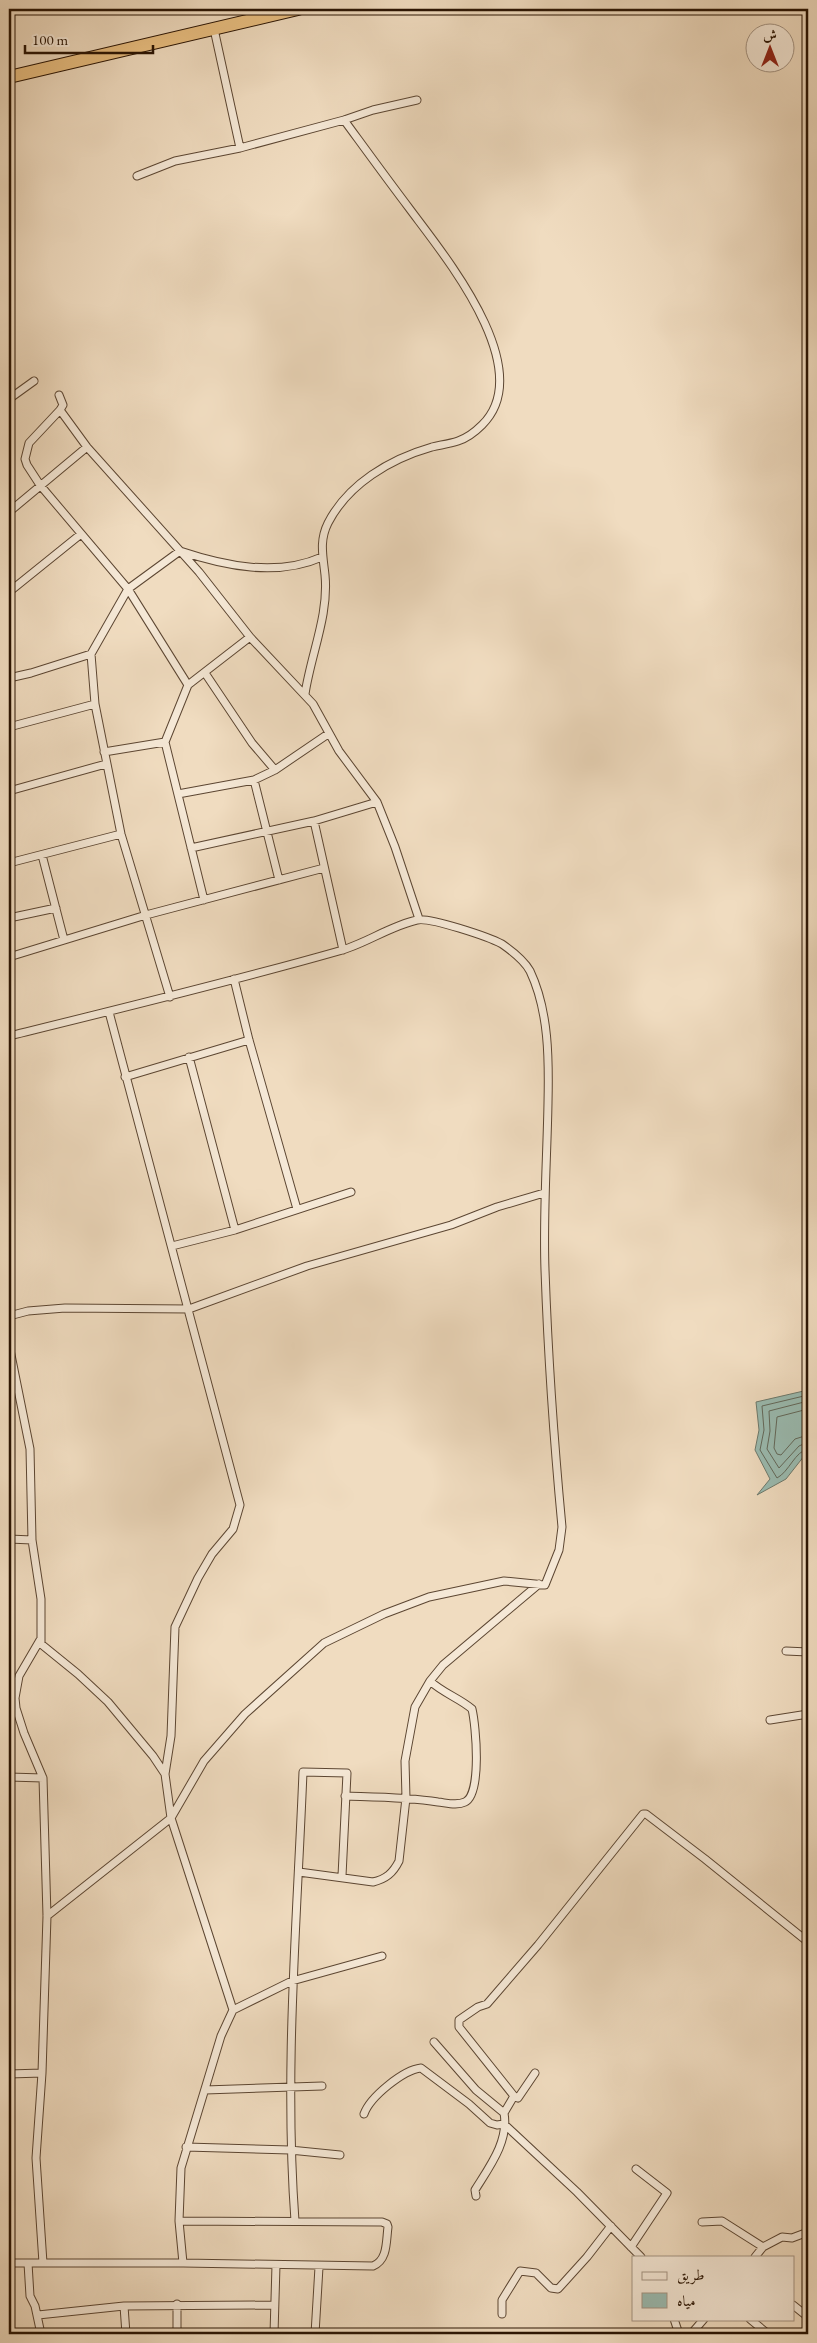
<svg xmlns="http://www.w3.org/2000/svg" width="817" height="2343" viewBox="0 0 817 2343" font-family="'EB Garamond',Amiri,serif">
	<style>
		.water { fill: #9abcb2; stroke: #6d796c }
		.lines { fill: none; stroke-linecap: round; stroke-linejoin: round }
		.shore { stroke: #62685a; stroke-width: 1 }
		.street-casing { stroke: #5c4632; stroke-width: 9 }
		.highway-casing { stroke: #2a1403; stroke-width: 14 }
		.street { stroke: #f5e8d6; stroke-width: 7 }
		.highway { stroke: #e8be80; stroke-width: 12 }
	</style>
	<rect width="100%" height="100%" fill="#f0dcc0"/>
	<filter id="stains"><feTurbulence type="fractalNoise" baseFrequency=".004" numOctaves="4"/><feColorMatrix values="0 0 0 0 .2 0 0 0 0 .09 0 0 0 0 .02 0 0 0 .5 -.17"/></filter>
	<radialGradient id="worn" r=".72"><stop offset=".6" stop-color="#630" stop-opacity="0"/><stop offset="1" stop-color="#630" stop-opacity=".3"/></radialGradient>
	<path class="water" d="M808 1390V1451L786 1479 757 1495 770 1479 755 1450 759 1430 756 1402Z"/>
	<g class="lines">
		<path class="shore" d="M808 1395 762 1406 764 1430 760 1450 777 1478C789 1472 795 1451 808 1449
			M808 1401 769 1411 770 1431 767 1449 779 1468 799 1446 808 1442
			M808 1409 777 1417 774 1448 777 1454 781 1455 795 1439 808 1435"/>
		<defs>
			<path id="street" d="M214 29 240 148
				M137 176 175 161 240 148 344 120 373 110 417 100
				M59 395 63 405 60 410 29 443 25 459 27 465 40 485 128 589 188 685 250 637
				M9 399 34 381
				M60 410 87 447 199 572 250 637 313 704 339 751 377 802 395 847 419 919
				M9 512 87 447
				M9 592 81 534
				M205 673 252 743 275 770
				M9 678 31 673 91 654
				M305 694C311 654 329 615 325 575 323 556 319 541 328 523 348 484 390 459 432 447 440 445 449 444 458 441 467 438 475 432 482 425 539 369 443 254 409 208 387 179 366 150 344 120
				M9 727 95 704
				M165 742 204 900
				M104 752 165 742 188 685
				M254 780 279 880
				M9 791 106 764
				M178 794 254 780 275 770 328 734
				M314 821 343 950
				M191 848 314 821 377 802
				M42 855 64 940
				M9 863 121 834
				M9 918 56 908
				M9 957 146 915 324 868
				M234 979 249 1040 297 1209
				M170 997 121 834 95 704 91 654 128 589 180 551C225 566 277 577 322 557
				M109 1012 240 1505 233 1529 212 1554 198 1578 175 1627 171 1736 165 1774
				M9 1036C119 1009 230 982 339 951 365 944 390 926 417 920 430 917 489 937 502 944 512 951 524 960 530 971 549 1011 549 1060 548 1103 547 1159 543 1215 545 1270 548 1356 554 1442 562 1527L559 1550 545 1585 504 1581 429 1597 384 1614 324 1643 245 1714 204 1761 171 1818 47 1916
				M189 1057 235 1230
				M125 1077 249 1040
				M172 1246 235 1230 351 1192
				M9 1316 28 1311 65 1308 189 1309 307 1266 451 1225 497 1207 544 1193
				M9 1345 30 1449 32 1540 41 1599V1644L78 1674 108 1702 153 1756 165 1774 171 1818 233 2010
				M9 1539 32 1540
				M40 1640 19 1676 15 1698 16 1708 24 1733 43 1778 47 1916 42 2073 36 2158 43 2263
				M786 1651 808 1652
				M770 1720 808 1714
				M9 1777 43 1778
				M345 1796C376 1797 407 1797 438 1802 447 1803 457 1806 465 1802 482 1794 476 1726 472 1709 459 1698 443 1693 430 1681
				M299 1872 373 1882C386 1879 393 1873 399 1861L406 1798 405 1761 415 1707 430 1681 443 1665 539 1584
				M434 2042 476 2090 504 2113
				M9 2074 42 2073
				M205 2090 322 2086
				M514 2096 459 2027V2020L478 2007 487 2004 538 1945 643 1814H646L705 1859 808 1942
				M514 2096 518 2098 535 2073
				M364 2114C370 2097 403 2070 421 2068L469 2104 490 2123 497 2125 504 2124 577 2192 641 2257
				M186 2147 290 2150 340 2155
				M476 2196 475 2190C490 2166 509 2141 504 2113L514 2096
				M295 2221C284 2071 297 1922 303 1772L347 1773 342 1876
				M702 2222 722 2221 763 2247
				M631 2247 667 2193 636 2169
				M755 2257 763 2247 782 2237 792 2238 808 2232
				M9 2263H183L373 2266C388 2260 386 2241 388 2227L387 2224 382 2222 179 2221
				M28 2263 30 2296 35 2306 41 2334
				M183 2263 179 2221 181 2168 221 2036 233 2010 292 1981 382 1956
				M177 2304V2334
				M793 2305 808 2317
				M124 2306 126 2334
				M502 2314V2300L520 2271 536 2273 551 2288 558 2289 587 2257 611 2226
				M38 2315 124 2306 274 2305
				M674 2319 679 2334
				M750 2319 768 2334
				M274 2334 276 2265
				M315 2334 319 2267
				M691 2334 704 2319"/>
			<path id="highway" d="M9 77 298 9"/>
		</defs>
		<use href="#street" class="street-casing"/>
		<use href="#highway" class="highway-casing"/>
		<use href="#street" class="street"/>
		<use href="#highway" class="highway"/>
	</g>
	<rect width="817" height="2343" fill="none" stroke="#f0dcc0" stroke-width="30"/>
	<rect x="10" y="10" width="797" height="2323" fill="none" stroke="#2a1403" stroke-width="2.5"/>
	<rect x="15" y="15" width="787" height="2313" fill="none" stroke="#2a1403"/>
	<rect x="632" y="2256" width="162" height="65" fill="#f5e8d6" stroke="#a49382"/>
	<rect x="642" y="2272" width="25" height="8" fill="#f5e8d6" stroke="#a49382"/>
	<text x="677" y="2280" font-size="15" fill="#2a1403">طريق</text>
	<rect x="642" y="2293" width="25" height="15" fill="#9abcb2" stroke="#a49382"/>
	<text x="677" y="2306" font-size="15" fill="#2a1403">مياه</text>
	<g transform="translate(770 48)"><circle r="24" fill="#f5e8d6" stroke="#a49382"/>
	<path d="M0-4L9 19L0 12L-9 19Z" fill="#8f2418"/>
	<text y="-8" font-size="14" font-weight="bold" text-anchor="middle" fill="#2a1403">ش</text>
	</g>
	<path d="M25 45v8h128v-8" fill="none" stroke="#2a1403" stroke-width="2.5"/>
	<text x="32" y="45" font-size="15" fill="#2a1403" stroke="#f5e8d6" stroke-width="4" paint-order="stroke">100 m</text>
	<rect width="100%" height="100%" filter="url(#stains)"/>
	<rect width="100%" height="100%" fill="url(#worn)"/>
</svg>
